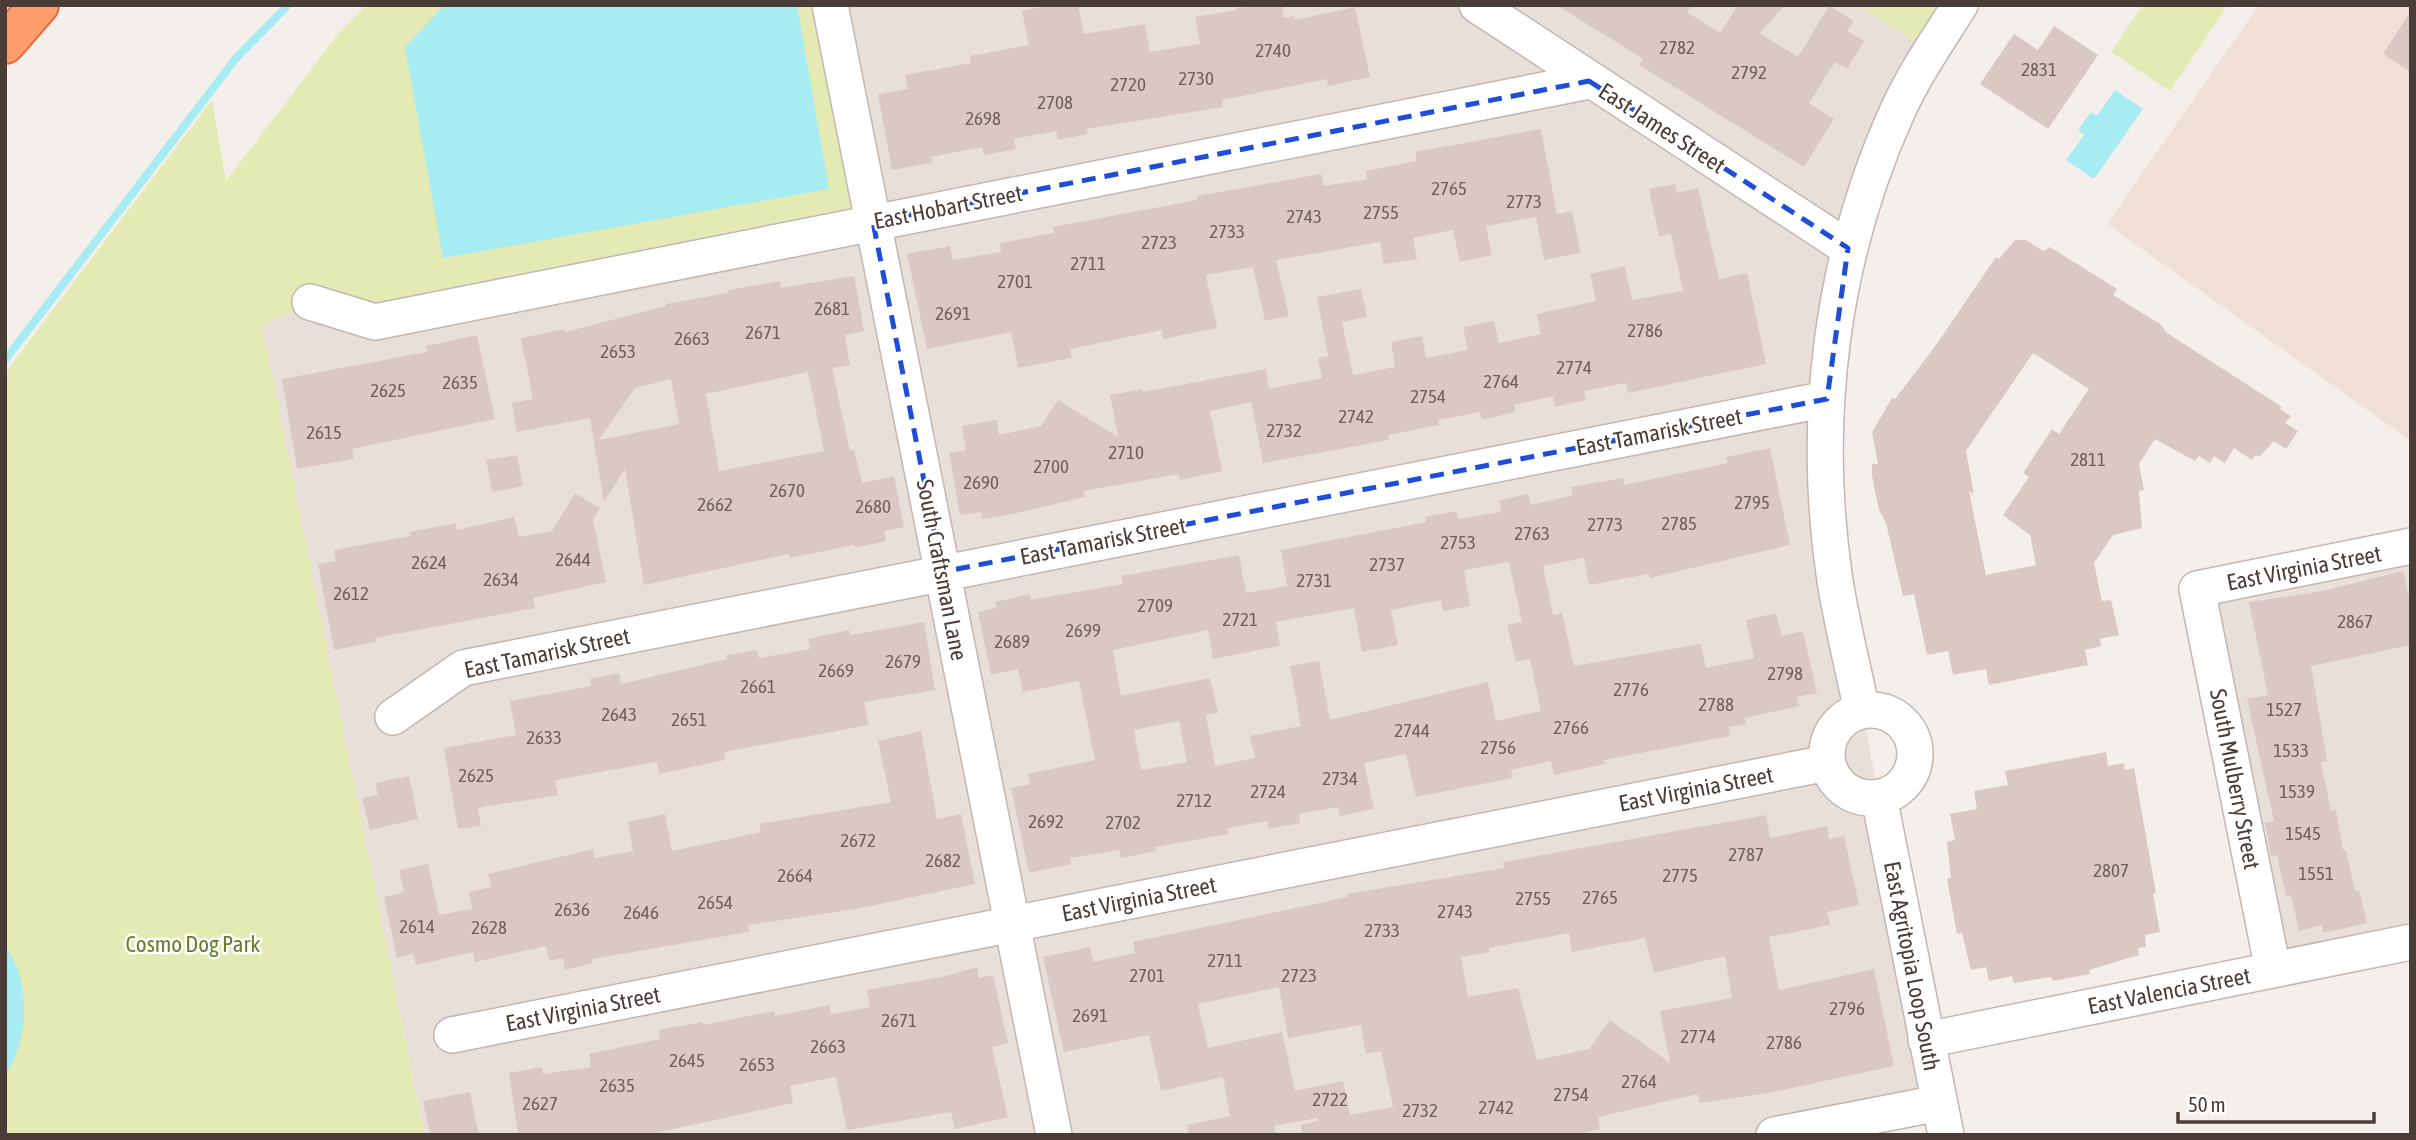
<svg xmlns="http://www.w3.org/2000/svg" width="2416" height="1140" viewBox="0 0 2416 1140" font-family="'Asap Condensed',sans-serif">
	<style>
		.residential { fill: #e9dfd9 }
		.education { fill: #efdfd5 }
		.green { fill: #e3eab4 }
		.water { fill: #a7ecf2 }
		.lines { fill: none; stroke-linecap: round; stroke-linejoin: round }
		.stream { stroke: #a7ecf2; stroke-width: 8 }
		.building { fill: #dac9c3; fill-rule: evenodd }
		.minor-casing { stroke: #c4b6b0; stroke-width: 38 }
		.highway-casing { stroke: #e06c3a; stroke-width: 42 }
		.minor { stroke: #fff; stroke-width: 35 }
		.highway { stroke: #ff9d6c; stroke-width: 38 }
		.marked { fill: none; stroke: #1d4ed8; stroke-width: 5; stroke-dasharray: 14 9; stroke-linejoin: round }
		.labels { text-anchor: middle; stroke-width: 5; stroke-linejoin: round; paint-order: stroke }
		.number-label { font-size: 19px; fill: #6e605b }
		.street-label { font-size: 23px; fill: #4a3d38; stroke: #fff }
		.park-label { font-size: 23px; fill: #667e29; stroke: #fff }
	</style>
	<rect width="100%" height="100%" fill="#f5efeb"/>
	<path class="residential" d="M830 5H1858L1930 51 1914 78 1827 399 1862 711 1939 1103 1774 1135H424L261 326 310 302Z
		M2411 546V942L2273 970 2197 589Z"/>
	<path class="education" d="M2259 5H2411V441L2107 224Z"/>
	<path class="green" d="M367 5H830L873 222 375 322 310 302 262 326 424 1135H5V373L212 100 226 181 338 34Z
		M1858 5H1960L1930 51Z
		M2143 5H2228L2170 91 2111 52Z"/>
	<path class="water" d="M445 5H797L829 189 443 258 405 47Z
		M2115 90 2143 109 2094 179 2066 160 2084 135 2078 130 2091 112 2097 116Z
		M5 947C32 978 29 1043 5 1075Z"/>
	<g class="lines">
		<path class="stream" d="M5 360 237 57 288 5"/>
	</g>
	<path class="building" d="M1051 5H1078L1084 34 1145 24 1150 52 1200 44 1195 17 1237 10 1236 8 1282 5 1284 18 1294 16 1295 20 1355 7 1370 77 1328 86 1327 79 1222 100 1223 107 1087 129 1088 134 1058 140 1056 131 1014 139 1016 149 984 155 982 147 931 157 932 163 892 170 878 94 908 89 905 75 971 63 970 56 1029 45 1022 11Z
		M1557 5H1692L1687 12 1720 33 1738 5H1785L1760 33 1798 57 1829 6 1854 21 1847 31 1864 41 1847 69 1835 62 1809 103 1834 119 1804 167 1639 65 1643 59Z
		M2411 11V72L2383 54Z
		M2054 26 2098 55 2048 129 1980 84 2014 34 2038 50Z
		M1541 129 1557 214 1572 211 1581 253 1544 260 1536 217 1486 226 1492 255 1460 262 1453 230 1413 238 1417 259 1384 264 1380 242 1276 260 1289 316 1265 321 1253 267 1206 275 1217 328 1163 339 1162 330 1070 349 1072 358 1018 368 1011 332 927 349 907 254 950 246 953 260 1001 252 1000 243 1054 233 1053 227 1197 200V196L1321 174 1324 186 1367 179 1366 171 1417 161 1415 152Z
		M1675 184 1677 193 1698 188 1719 279 1747 273 1766 364 1628 393 1626 383 1584 391 1586 400 1555 407 1553 396 1514 405 1515 412 1482 420 1480 412 1438 420 1439 425 1388 435 1389 440 1263 463 1251 402 1210 411 1222 471 1180 480 1179 474 1083 491 1085 497 1013 514 982 519 981 512 960 515 949 453 966 450 962 426 997 420 999 435 1041 426 1058 400 1118 437 1110 395 1143 389V392L1266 369 1269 389 1322 378 1318 358 1328 356 1317 297 1361 289 1367 317 1342 322 1353 375 1395 367 1391 342 1422 336 1426 358 1468 350 1463 327 1494 321 1499 343 1541 334 1537 314 1596 301 1590 274 1625 266 1632 300 1683 291 1671 234 1659 237 1649 189Z
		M2015 240H2026L2043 251 2050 247 2117 289 2113 295 2160 324 2167 333 2282 407 2280 409 2291 416 2285 423 2298 431 2286 449 2274 441 2259 457 2255 455 2252 460 2234 448 2225 463 2214 456 2210 463 2199 456 2195 461 2155 439 2139 464 2144 490 2139 491 2142 528 2113 535 2094 563 2102 601 2111 600 2119 635 2100 639 2101 646 2085 650 2088 665 1989 685 1986 669 1953 675 1948 651 1927 655 1914 594 1903 596 1886 523 1879 510 1872 476V464H1878L1872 432 1892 398 1895 399 1936 345 1996 257 1999 259ZM2033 353 2089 389 2059 434 2052 429 2023 473 2029 477 2003 515 2030 535 2036 565 1986 575 1969 491 1974 494 1966 451Z
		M854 276 864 331 845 335 850 365 832 368 850 451 854 450 862 483 894 476 904 527 884 531 886 541 855 548 854 545 790 558 789 554 644 585 625 469 604 502 590 418 517 432 512 403 533 399 521 338 565 329V332L666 306V304L728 293V290L780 281 781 288ZM808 372 824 451 719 471 706 394ZM671 379 679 424 599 440 635 388Z
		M477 335 495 419 352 449 354 459 297 469 282 379 427 352 426 346Z
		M1770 448 1790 545 1650 578 1649 574 1589 585 1584 558 1543 566 1553 615 1562 613 1574 666 1701 644 1706 668 1754 658 1746 620 1776 613 1782 636 1803 631 1817 693 1797 697 1799 706 1745 718 1746 724 1729 727 1730 736 1604 760 1605 764 1554 775 1551 761 1511 770 1513 778 1416 797 1406 754 1364 763 1374 809 1340 816 1338 807 1299 814 1300 823 1268 829 1267 821 1227 828 1228 834 1155 847 1156 851 1121 858 1119 850 1070 858 1071 864 1029 873 1011 788 1030 784 1028 774 1095 760 1079 681 1023 692 1018 669 991 675 978 612 996 608 995 602 1030 594 1031 600 1123 584 1121 576 1239 555 1246 593 1287 586 1281 550 1426 522 1425 517 1456 511 1458 519 1501 512 1499 500 1528 494 1531 505 1573 495 1571 487 1623 478 1624 485 1728 463 1726 457ZM1509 562 1522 622 1507 625 1516 662 1530 659 1541 711 1496 721 1488 682 1330 720 1319 661 1290 666 1301 726 1250 736 1255 758 1215 766 1206 715 1218 713 1210 678 1121 696 1113 650 1208 630 1213 659 1280 646 1276 622 1354 608 1362 652 1398 645 1391 610 1441 600 1443 611 1470 606 1464 570ZM1179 721 1187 762 1141 770 1134 730Z
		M517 455 523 486 492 492 486 460Z
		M575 493 600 508 593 520 606 582 533 598 535 608 375 638 376 642 334 650 318 564 336 561 334 550 410 536V532L456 523 457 530 514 517 519 537 552 531Z
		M2403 571 2411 605V645L2311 666 2327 761 2321 762 2331 811 2336 810 2343 850H2346L2355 891 2359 890 2367 923 2323 933 2322 925 2299 931 2291 895 2286 896 2277 855 2271 856 2265 823 2274 821 2247 699 2268 695 2249 602 2323 591Z
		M924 622 935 690 864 702 869 725 724 752 725 760 659 774 657 762 555 780 558 795 478 808 481 826 458 829 444 748 516 735 510 701 591 686 590 679 619 673 621 684 727 659 726 655 757 650 759 658 810 649 808 639 849 630 850 635Z
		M921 731 937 819 961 814 975 884 856 909 748 925 749 932 592 959 593 963 565 970 563 958 549 961 546 946 475 962 473 952 416 965 413 954 397 958 384 897 404 892 399 870 428 864 439 915 472 909 469 892 491 887 488 874 593 849 595 858 633 851 628 822 665 814 672 851 761 832 759 824 891 802 878 741Z
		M2106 752 2108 766 2124 763 2125 770 2134 768 2156 893 2153 894 2160 932 2145 935 2146 947 2138 948 2139 955 2089 970 2090 974 2053 981 2051 977 2014 983 2012 976 1989 981 1986 967 1971 970 1962 933 1957 934 1947 879 1951 878 1947 842 1955 840 1950 814 1977 809 1974 791 2008 785 2005 771Z
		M409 776 418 819 370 830 362 798 378 795 375 783Z
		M1766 815 1770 838 1827 826 1829 839 1844 836 1859 905 1827 912 1830 925 1769 937 1779 990 1874 969 1894 1066 1769 1093 1700 1103 1698 1094 1598 1117 1600 1129 1574 1135H1302L1301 1125 1318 1121 1317 1118 1274 1126 1276 1135H1188L1187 1125 1230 1116 1223 1077 1161 1091 1149 1035 1064 1052 1043 957 1090 947 1093 962 1135 953 1133 942 1348 897 1347 894 1504 868 1503 862ZM1569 933 1572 952 1645 938 1654 973 1725 956 1732 998 1660 1011 1670 1063 1610 1020 1589 1049 1537 1060 1518 988 1468 997 1461 957 1489 952V948ZM1279 987 1288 1038 1361 1025 1366 1054 1381 1051 1393 1107 1350 1115 1343 1081 1295 1091 1282 1032 1208 1048 1198 1004Z
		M977 967 979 978 993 975 1008 1043 992 1047 1008 1117 955 1129 951 1112 847 1130 836 1077 790 1086 793 1103 646 1135H518L509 1073 542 1067 543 1074 591 1067 589 1054 660 1039 659 1030 702 1022 703 1025 774 1011 775 1016 829 1005 831 1014 870 1007 867 990 946 976Z
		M470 1092 479 1135H430L423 1101Z"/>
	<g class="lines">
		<defs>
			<path id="minor" d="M830 5 1054 1135
				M1477 5 1848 248
				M310 302 375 322 1589 81
				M1827 754a44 44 0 1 1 88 0a44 44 0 1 1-88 0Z
				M1862 711C1853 668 1842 624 1835 581 1811 422 1831 257 1898 110 1915 73 1938 40 1960 5
				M393 717 463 668 1827 399
				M1879 797 1946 1135
				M2273 970 2197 589 2411 546
				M452 1035 1827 763
				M1926 1040 2411 942
				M1774 1135 1939 1103"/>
			<path id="highway" d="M5 44 39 5"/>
		</defs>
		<use href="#minor" class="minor-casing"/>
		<use href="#highway" class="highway-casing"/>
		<use href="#minor" class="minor"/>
		<use href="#highway" class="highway"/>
	</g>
	<path class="marked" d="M1589 81 1848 248 1827 399 942 572 873 222Z"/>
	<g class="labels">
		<g class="number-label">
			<text x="1677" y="54">2782</text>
			<text x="1273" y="57">2740</text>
			<text x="2039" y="76">2831</text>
			<text x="1749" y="79">2792</text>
			<text x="1196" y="85">2730</text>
			<text x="1128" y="91">2720</text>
			<text x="1055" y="109">2708</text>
			<text x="983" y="125">2698</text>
			<text x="1449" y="195">2765</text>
			<text x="1524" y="208">2773</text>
			<text x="1381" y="219">2755</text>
			<text x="1304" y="223">2743</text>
			<text x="1227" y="238">2733</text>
			<text x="1159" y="249">2723</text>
			<text x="1088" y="270">2711</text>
			<text x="1015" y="288">2701</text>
			<text x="832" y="315">2681</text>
			<text x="953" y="320">2691</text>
			<text x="1645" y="337">2786</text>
			<text x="763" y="339">2671</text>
			<text x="692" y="345">2663</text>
			<text x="618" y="358">2653</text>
			<text x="1574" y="374">2774</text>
			<text x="1501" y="388">2764</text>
			<text x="460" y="389">2635</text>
			<text x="388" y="397">2625</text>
			<text x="1428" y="403">2754</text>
			<text x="1356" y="423">2742</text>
			<text x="1284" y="437">2732</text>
			<text x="324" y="439">2615</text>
			<text x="1126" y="459">2710</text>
			<text x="2088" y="466">2811</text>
			<text x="1051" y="473">2700</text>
			<text x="981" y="489">2690</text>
			<text x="787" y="497">2670</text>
			<text x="1752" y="509">2795</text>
			<text x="715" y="511">2662</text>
			<text x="873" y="513">2680</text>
			<text x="1679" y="530">2785</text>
			<text x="1605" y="531">2773</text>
			<text x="1532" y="540">2763</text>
			<text x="1458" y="549">2753</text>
			<text x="573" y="566">2644</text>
			<text x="429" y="569">2624</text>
			<text x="1387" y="571">2737</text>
			<text x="501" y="586">2634</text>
			<text x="1314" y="587">2731</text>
			<text x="351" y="600">2612</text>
			<text x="1155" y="612">2709</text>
			<text x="1240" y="626">2721</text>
			<text x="2355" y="628">2867</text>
			<text x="1083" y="637">2699</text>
			<text x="1012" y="648">2689</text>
			<text x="903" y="668">2679</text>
			<text x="836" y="677">2669</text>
			<text x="1785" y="680">2798</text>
			<text x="758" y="693">2661</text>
			<text x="1631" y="696">2776</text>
			<text x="1716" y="711">2788</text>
			<text x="2284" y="716">1527</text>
			<text x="619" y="721">2643</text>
			<text x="689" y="726">2651</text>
			<text x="1571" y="734">2766</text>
			<text x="1412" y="737">2744</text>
			<text x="544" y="744">2633</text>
			<text x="1498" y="754">2756</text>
			<text x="2291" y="757">1533</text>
			<text x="476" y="782">2625</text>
			<text x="1340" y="785">2734</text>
			<text x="1268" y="798">2724</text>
			<text x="2297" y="798">1539</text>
			<text x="1194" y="807">2712</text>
			<text x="1046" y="828">2692</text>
			<text x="1123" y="829">2702</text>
			<text x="2303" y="840">1545</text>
			<text x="858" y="847">2672</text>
			<text x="1746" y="861">2787</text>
			<text x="943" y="867">2682</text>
			<text x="2111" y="877">2807</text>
			<text x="2316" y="880">1551</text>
			<text x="795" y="882">2664</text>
			<text x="1680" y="882">2775</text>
			<text x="1600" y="904">2765</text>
			<text x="1533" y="905">2755</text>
			<text x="715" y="909">2654</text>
			<text x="572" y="916">2636</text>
			<text x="1455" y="918">2743</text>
			<text x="641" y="919">2646</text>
			<text x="417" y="933">2614</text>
			<text x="489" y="934">2628</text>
			<text x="1382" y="937">2733</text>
			<text x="1225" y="967">2711</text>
			<text x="1147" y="982">2701</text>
			<text x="1299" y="982">2723</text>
			<text x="1847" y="1015">2796</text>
			<text x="1090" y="1022">2691</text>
			<text x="899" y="1027">2671</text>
			<text x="1698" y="1043">2774</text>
			<text x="1784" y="1049">2786</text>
			<text x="828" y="1053">2663</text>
			<text x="687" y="1067">2645</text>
			<text x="757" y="1071">2653</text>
			<text x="1639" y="1088">2764</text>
			<text x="617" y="1092">2635</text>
			<text x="1571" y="1101">2754</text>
			<text x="1330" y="1106">2722</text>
			<text x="540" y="1110">2627</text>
			<text x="1496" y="1114">2742</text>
			<text x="1420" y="1117">2732</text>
		</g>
		<g class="street-label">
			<text transform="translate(1662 128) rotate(33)" y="8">East James Street</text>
			<text transform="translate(948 207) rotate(-11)" y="8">East Hobart Street</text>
			<text transform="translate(1659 432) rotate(-11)" y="8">East Tamarisk Street</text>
			<text transform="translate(1103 541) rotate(-11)" y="8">East Tamarisk Street</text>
			<text transform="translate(2304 568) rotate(-11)" y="8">East Virginia Street</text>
			<text transform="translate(942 570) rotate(79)" y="8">South Craftsman Lane</text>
			<text transform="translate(547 653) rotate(-12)" y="8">East Tamarisk Street</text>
			<text transform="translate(2235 779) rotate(79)" y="8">South Mulberry Street</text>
			<text transform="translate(1696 789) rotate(-11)" y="8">East Virginia Street</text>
			<text transform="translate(1139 899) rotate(-11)" y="8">East Virginia Street</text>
			<text transform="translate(1912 966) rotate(79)" y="8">East Agritopia Loop South</text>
			<text transform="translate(2169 991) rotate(-11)" y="8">East Valencia Street</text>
			<text transform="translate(583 1009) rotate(-11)" y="8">East Virginia Street</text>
		</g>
		<g class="park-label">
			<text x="193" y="952">Cosmo Dog Park</text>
		</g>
	</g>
	<rect width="2416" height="1140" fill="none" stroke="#4a3d38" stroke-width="14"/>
	<path d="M2178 1112v10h196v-10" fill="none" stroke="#4a3d38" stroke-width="3.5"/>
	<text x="2188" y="1112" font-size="21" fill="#4a3d38" stroke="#ffffff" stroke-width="5" paint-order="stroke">50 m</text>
</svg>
